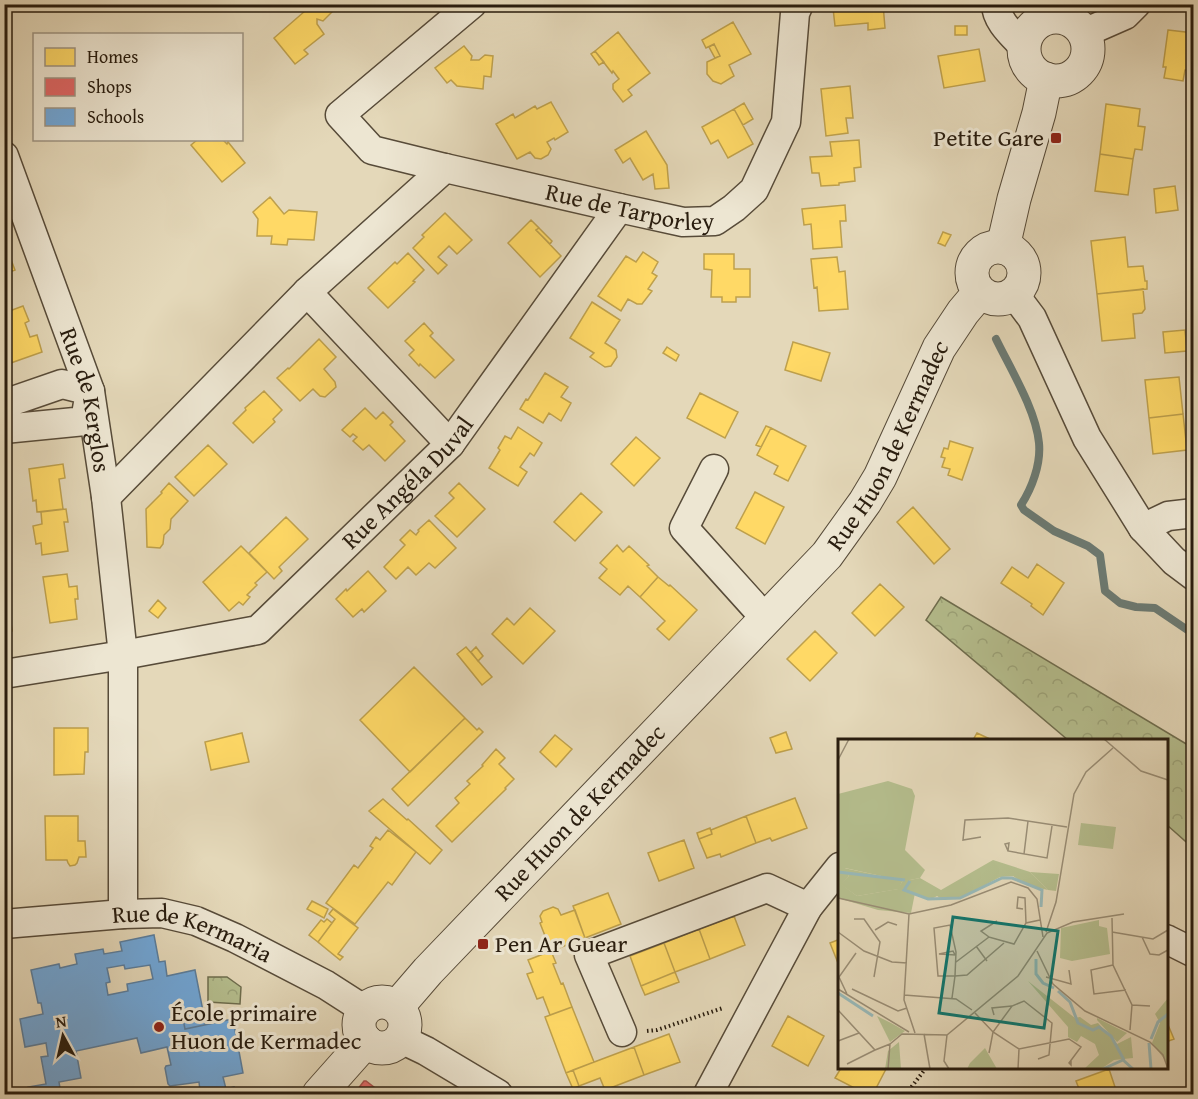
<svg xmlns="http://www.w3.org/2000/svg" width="1198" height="1099" viewBox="0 0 1198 1099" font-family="'Gentium Book Plus',serif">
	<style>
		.forest { fill: url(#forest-crowns); stroke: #6e6d4e; stroke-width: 1.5 }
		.homes { fill: #ffd966; stroke: #bea04c; stroke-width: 1.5 }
		.shops { fill: #e06666; stroke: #a9504c; stroke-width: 1.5 }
		.schools { fill: #6fa8dc; stroke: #5a7e9e; stroke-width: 1.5; fill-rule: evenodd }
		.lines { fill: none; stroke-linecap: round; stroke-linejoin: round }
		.stream { stroke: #6b7a73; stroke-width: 8 }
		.minor-casing { stroke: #574b39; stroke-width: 31 }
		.tertiary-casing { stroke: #574b39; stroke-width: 35 }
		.path { stroke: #281c0e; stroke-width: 4; stroke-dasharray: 1.5 3; stroke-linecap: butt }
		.minor { stroke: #ede6d2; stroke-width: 28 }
		.tertiary { stroke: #ede6d2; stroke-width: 33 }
		.poi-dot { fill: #8f2418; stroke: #ede6d2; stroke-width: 2 }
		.labels { text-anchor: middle; stroke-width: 6; stroke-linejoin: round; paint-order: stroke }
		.poi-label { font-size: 24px; fill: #281c0e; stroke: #ede6d2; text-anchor: start }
		.street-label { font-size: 24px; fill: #281c0e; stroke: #ede6d2 }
		.inset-river { fill: none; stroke: #98b8b7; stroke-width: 3 }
		.inset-road { fill: none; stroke: #998d75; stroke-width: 1.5 }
		.view { fill: #0f766e; fill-opacity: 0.15; stroke: #0f766e; stroke-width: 3 }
		.inset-edge { fill: none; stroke: #281c0e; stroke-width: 3 }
	</style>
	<defs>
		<pattern id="forest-crowns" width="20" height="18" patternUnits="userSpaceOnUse" patternTransform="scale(1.5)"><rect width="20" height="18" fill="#b5be8e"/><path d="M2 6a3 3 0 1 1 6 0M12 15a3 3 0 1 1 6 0" fill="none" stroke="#9ca379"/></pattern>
	</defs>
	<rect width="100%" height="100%" fill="#e4d8b9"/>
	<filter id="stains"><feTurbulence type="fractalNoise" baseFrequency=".00333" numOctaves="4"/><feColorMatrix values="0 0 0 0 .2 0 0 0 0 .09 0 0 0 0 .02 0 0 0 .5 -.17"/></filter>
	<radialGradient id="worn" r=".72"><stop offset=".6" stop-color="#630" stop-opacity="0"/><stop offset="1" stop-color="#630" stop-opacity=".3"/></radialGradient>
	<path class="forest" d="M941 597 1193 748V848L1167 825 1166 740H1068L926 620Z
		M208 977H227L241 987 240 1004 208 1002Z"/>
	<path class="homes" d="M299 4H326L332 12 323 21 317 19V24L324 34 304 50 308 54 295 64 274 38 305 11Z
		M721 4H735L724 10Z
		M838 4H883L885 28 868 30V23L835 26 833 8H838Z
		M954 4H966V10H954Z
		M733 22 751 54 729 65 734 76 721 84 713 81 707 74V62L720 56 714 44 706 48 702 40Z
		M955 26H967V35H955Z
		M1168 30 1194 33V71L1185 70 1183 81 1164 78 1166 67H1163Z
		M618 32 650 73 628 90 632 95 623 102 613 89V84L619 79 613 71 612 73 595 51Z
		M714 44 720 56 715 58 709 47Z
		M464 46 472 56 471 60H479L485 55 493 56 491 77 484 76 483 89 457 86 451 80 447 83 435 68Z
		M979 49 985 81 944 88 938 56Z
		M595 51 604 62 599 65 591 54Z
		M850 86 853 118H846L848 133 826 136 821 89Z
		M551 102 568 132 555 140 554 138 547 142 551 149 548 155 541 159 535 158 530 152 517 159 496 124 513 114 515 118 535 106 537 109Z
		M744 103 753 119 743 125 734 109Z
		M1106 104 1140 109 1138 126 1145 127 1142 150 1135 149 1133 159 1100 154Z
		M734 109 753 144 728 158 718 140 711 144 702 127Z
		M646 131 667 165 669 188 655 189 653 174 643 180 630 158 623 163 615 150Z
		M197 140H223L227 144 228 142 245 163 222 182 191 145Z
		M859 140 861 167 854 168 855 181 839 183V185L821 186 819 173H812L810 157 832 156 830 142Z
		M1100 154 1133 159 1128 195 1095 191Z
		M1175 186 1178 210 1156 213 1154 189Z
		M270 197 284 214 289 210 317 212 314 240 288 239 287 245 271 244 272 236H257L258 219 253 212Z
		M845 205 846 221H840L842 247 813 249 811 224 804 225 802 209Z
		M445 213 472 240 457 254 449 246 438 257 447 265 438 274 413 248 424 237 422 235Z
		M531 220 539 228 536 230 561 256 540 277 508 243Z
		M539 228 552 241 550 244 536 230Z
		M943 232 951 235 945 246 938 243Z
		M1125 237 1128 267 1143 266 1145 281H1147V289L1097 294 1091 241Z
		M643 252 658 262 652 273 657 276 648 289 652 291 642 304H637L628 299 621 311 598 296 626 256 636 262Z
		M408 253 424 270 413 281 415 282 388 308 368 288 395 262 397 264Z
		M704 254H734V269H750V297H736V302H722V297H711L712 270 704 269Z
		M10 257 15 270 4 274V259Z
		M837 257 839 272 845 271 848 309 819 311 817 287 814 288 811 259Z
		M1143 289 1145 309 1142 313 1133 314 1135 338 1102 341 1097 294Z
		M592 302 620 320 605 343 616 350 617 357 611 366 605 367 590 357 594 353 570 338Z
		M23 306 29 321 25 323 30 337 37 335 42 352 8 364 4 353V313Z
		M424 323 433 333 430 336 454 360 435 378 420 364 419 366 409 355 414 350 405 341Z
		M1185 330 1187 351 1165 353 1163 332Z
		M319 339 336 357 324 369 335 382 336 387 325 397 320 396 313 389 300 401 277 378 288 368 289 369Z
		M793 342 830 353 821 381 785 370Z
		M667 347 679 355 676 361 663 353Z
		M545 373 568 387 561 397 571 403 561 421 549 413 543 423 520 409 526 399 528 400Z
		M1179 377 1183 414 1149 418 1145 380Z
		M264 391 282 410 273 419 275 422 253 443 233 423 246 410 245 408Z
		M700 393 738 412 725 438 687 418Z
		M365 408 376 419 383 412 393 422 390 425 405 441 385 461 369 445 363 450 353 441 357 437 353 434 350 437 342 430Z
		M1183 414 1187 450 1153 454 1149 418Z
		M766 426 771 428 761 447 756 445Z
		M518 427 542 443 534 456 530 453 520 467 527 472 518 486 489 468 500 450 498 448 505 436 511 439Z
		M771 428 806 446 788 481 774 474 778 466 757 455Z
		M636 437 660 458 634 486 611 464Z
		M950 441 973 448 962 480 948 475 950 469 942 467 945 458 941 457 944 448 948 449Z
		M208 445 227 464 194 496 175 477Z
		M63 464 65 478 59 479 63 509 37 512 36 500 33 501 29 469Z
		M169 483 188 501 171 519 170 529 164 535 163 544 160 548 147 547 146 509 162 493 161 492Z
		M459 483 485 509 457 537 435 516 454 498 449 493Z
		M755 492 784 507 765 544 736 528Z
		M581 493 602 512 575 541 554 522Z
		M913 507 950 549 934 564 897 522Z
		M66 509 68 522H64L68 551 42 555 41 543 36 544 33 526 42 524 41 512Z
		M286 517 308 539 279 567 282 571 274 579 249 553Z
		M429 520 456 548 435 568 429 563 416 575 408 567 396 579 384 567 405 545 400 540 410 530 416 535 419 531 418 530Z
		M617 545 623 552 629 546 649 565 647 566 658 577 640 597 628 586 620 595 599 578 607 569 600 563Z
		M241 546 267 572 255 583 257 585 247 595 250 597 243 605 239 602 229 611 203 582Z
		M1037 564 1064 583 1043 615 1031 606 1032 604 1001 583 1012 567 1028 578Z
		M368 571 386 591 364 612 362 609 353 617 336 599 346 589 347 591Z
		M67 574 69 587 77 586 78 599H75L77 619 50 623 43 577Z
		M658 577 669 586 670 585 697 610 669 640 657 629 665 621 640 597Z
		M880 584 904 607 875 636 852 613Z
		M158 600 166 608 158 618 149 611Z
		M9 607 12 631 4 633V608Z
		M530 608 555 631 523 664 492 634 507 618 514 625Z
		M815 631 837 653 810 681 787 659Z
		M466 647 492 677 482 685 457 654Z
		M476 647 483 656 478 661 471 652Z
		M414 667 465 718 410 772 360 720Z
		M465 718 477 730 479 728 483 732 408 806 392 789Z
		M54 728H88V752H85L84 774 54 775Z
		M786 732 792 749 776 753 770 738Z
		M242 733 249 762 211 770 205 742Z
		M977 733 992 740H973Z
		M555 735 572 749 556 767 540 752Z
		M496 749 505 758 499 764 514 779 505 788 506 789 452 842 436 826 459 803 455 798 470 784 467 781 483 766 482 765Z
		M795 798 807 828 772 841 770 838 756 843 746 816Z
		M383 799 407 820 408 819 442 850 430 864 369 811Z
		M45 816H78V841H85L86 857H79L77 863 75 865 70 866 68 863 67 860H46Z
		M746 816 756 843 721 857 720 854 707 858 699 839 712 834 711 830Z
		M710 828 712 834 699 839 697 833Z
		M388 830 416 852 392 885 388 882 355 924 326 903 354 865 358 868 373 848 370 846 376 837 380 840Z
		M684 840 694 868 659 881 648 853Z
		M608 893 621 924 585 938 573 906Z
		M312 901 328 909 324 918 307 909Z
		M553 907 558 909 561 915 575 910 585 938 551 951 540 923 542 922 540 916 543 911Z
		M333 909 358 928 338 954 343 957 340 960 318 942 335 919 329 914Z
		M734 916 745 945 710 959 699 929Z
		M327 919 332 923 318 942 309 935 321 920 324 922Z
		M699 929 710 959 675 972 664 943Z
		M840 939V968L830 943Z
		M664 943 675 972 641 986 630 956Z
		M551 951 556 963 553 964 561 984 563 983 572 1007 550 1015 543 997 537 999 527 974 533 972 528 960Z
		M675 972 679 982 645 995 641 986Z
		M572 1007 594 1062 566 1073 545 1017Z
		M788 1016 824 1036 808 1066 772 1046Z
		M1166 1020 1174 1039 1166 1042Z
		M669 1034 680 1062 644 1075 634 1047Z
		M634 1047 644 1075 605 1090 600 1078 579 1086 573 1070Z
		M841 1068H883L886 1069 873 1094H866L835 1078Z
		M1109 1069 1115 1087 1114 1092 1115 1094H1081L1076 1081Z
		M573 1070 579 1086 573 1089 566 1073Z"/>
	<path class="shops" d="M364 1081H366L383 1094H354Z"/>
	<path class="schools" d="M154 935 159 962 165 961 167 976 195 970 203 1011 182 1014 185 1029 233 1019 243 1073 223 1077 226 1089 234 1087 235 1094H191V1093L200 1091 199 1082 170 1086 168 1084 165 1068 166 1066 171 1065 167 1047 141 1053 137 1038 76 1051 81 1078 59 1082 61 1094H29L28 1087 46 1084 41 1057 48 1056 46 1043 25 1047 20 1019 43 1014 41 1003H38L31 970 59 964 60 968 77 964 75 954 103 949 104 954 122 951 120 942ZM124 965 125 969 150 965 153 979 127 984 128 991 108 995 106 983 110 982 107 968Z
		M203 1011 205 1025 185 1029 182 1014Z"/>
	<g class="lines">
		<path class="stream" d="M996 339C1010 368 1036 410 1039 443 1041 464 1032 488 1021 505L1024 510 1054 531 1088 546 1100 555 1105 591 1120 603 1136 607 1155 608 1189 631 1194 632"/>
		<defs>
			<g id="minor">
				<path d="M996 4C996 21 1013 35 1024 47"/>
				<path d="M1084 33 1125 15 1136 4"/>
				<path id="s1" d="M4 156 90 391 106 497 123 655V914"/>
				<path d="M445 168 372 150 340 115 472 4"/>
				<path d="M307 292 450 444"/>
				<path d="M1014 294 1032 318 1087 438 1143 528 1174 561 1194 576"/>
				<path d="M4 404 62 384 90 391 85 421 4 429"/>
				<path d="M714 469 684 528 766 619"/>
				<path id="s2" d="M106 497 307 292 445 168 619 208 683 222 715 221 734 208 754 190 786 122 795 13 799 4"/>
				<path d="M1143 528 1168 516 1194 513"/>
				<path id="s3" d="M4 674 123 655 258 630 450 444 619 208"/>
				<path id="s4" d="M4 924 123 914 162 913 196 921 235 938 326 985 365 1010"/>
				<path d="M1166 939 1194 953"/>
				<path d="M622 1032 589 955 767 888 808 907"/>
				<path d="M401 1039 426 1051 498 1094"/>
				<path d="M708 1094 808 907 840 867"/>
			</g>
			<g id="tertiary">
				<circle cx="1056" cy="49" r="32"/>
				<circle cx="998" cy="273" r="26"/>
				<path d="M1003 247 1014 199 1039 113 1046 79"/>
				<circle cx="382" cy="1025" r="23"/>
				<path id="s5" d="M397 1007 428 971 827 555 865 502 880 477 939 348 963 312 979 293"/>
				<path d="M319 1094 366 1041"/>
			</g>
		</defs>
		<use href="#minor" class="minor-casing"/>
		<use href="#tertiary" class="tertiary-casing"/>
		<path class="path" d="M647 1031 657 1030 723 1008
			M906 1094 926 1068"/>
		<use href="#minor" class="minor"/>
		<use href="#tertiary" class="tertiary"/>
	</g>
	<g class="poi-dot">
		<rect x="1050" y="132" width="12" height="12" rx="3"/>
		<rect x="477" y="938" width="12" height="12" rx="3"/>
		<circle cx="159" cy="1027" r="6"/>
	</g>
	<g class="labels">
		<g class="poi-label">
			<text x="1044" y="146" text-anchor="end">Petite Gare</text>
			<text x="495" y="952">Pen Ar Guear</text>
			<text x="171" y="1021">École primaire<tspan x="171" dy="28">Huon de Kermadec</tspan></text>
		</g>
		<g class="street-label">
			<text dy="8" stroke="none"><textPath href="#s2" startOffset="662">Rue de Tarporley</textPath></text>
			<text dy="8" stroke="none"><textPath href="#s1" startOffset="258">Rue de Kerglos</textPath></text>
			<text dy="8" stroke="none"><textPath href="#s5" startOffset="750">Rue Huon de Kermadec</textPath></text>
			<text dy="8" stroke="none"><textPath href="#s3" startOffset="468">Rue Angéla Duval</textPath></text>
			<text dy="8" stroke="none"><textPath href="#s5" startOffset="267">Rue Huon de Kermadec</textPath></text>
			<text dy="8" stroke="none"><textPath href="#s4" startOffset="192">Rue de Kermaria</textPath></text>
		</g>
	</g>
	<g transform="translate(838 739)">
		<rect width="330" height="330" fill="#e4d8b9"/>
		<path d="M155 121 192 133 210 151 188 146 175 137 162 138 127 157 105 161 99 157 92 161 68 151 72 141 82 139 103 151ZM6 129 57 140H65L61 150 19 157 2 145 11 137ZM259 281V279L289 294 279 303Z" fill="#b5be8e"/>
		<path d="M50 42 74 50 77 57 67 111 87 131 82 139 72 141 69 150 77 154 73 174 40 171 0 159V55ZM7 129 57 140 65 141 60 150 19 157 3 145 11 137ZM192 133 221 135 218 152 210 151ZM190 242 237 279 242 278 253 286 260 284 279 305 293 298 295 319 276 321 263 330H246L261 316 257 305 243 297 239 303 230 298V288ZM330 259V325L314 304 322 284 317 275ZM39 277 53 284 67 292 52 303ZM61 303 63 330H47L50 312Z" fill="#b5be8e" fill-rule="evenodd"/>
		<path d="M243 84 278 88 275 110 240 106ZM261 181V187L269 189 272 215 234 222 222 219 223 189ZM147 309 159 330H129L132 324Z" fill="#b5be8e"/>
		<path class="inset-river" d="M0 133 67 141M72 142 66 151 90 160 122 159 164 139H174L204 151 203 168M198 220V235L205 244 216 249M220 252 232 263 240 284 255 291 261 288 273 297 286 321M0 254 35 277M313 300 320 283 330 275M311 304 313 330M265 330 285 321 295 330"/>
		<path class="inset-road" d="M266 0 303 32 330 41M0 21 11 0M143 98 125 101 127 81 170 79 229 88M170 112 167 105 171 104 170 112 209 119 214 87M186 115 190 82M0 159 71 175 113 166 173 143 190 149 199 160 205 198M185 170 179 169 180 158 187 159 188 184M71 175 66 261 77 294M274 179 275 226 294 266 292 291M16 180H26L42 203 36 238M37 191 50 183 59 186M0 193 26 212 54 223 69 224M208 193 218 163 236 55 248 33 275 9M274 193 315 200 330 191M151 198 143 192 159 182M304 198 312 215 321 216 330 211M138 207 149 222M115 212 117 216 101 215ZM199 212 215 245 247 272 312 303 325 316 330 330M118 223 151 198 176 205 188 184 202 181M275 226 253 231 256 255 288 251M208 238 233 245 231 231M0 250 71 293M14 250 60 272 69 269M9 255 1 238 18 214M66 256 118 260 134 271M114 259 117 237 118 213 112 186 96 189 100 237H117L129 236 166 204M294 266 312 267M0 271 37 311 52 305M137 274 155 293 181 310 231 300 243 308 231 324 233 326V322M156 276 154 269 174 267M86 295 92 330M109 296 180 237 209 194 235 183 286 175M109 296 106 322 111 330M0 302 21 294M151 314 155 293 174 267 186 262 214 284 211 316 200 320M9 325 37 311M50 330 52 305 64 295 109 296M180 330 181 310"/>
		<path class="view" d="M115 178 220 192 206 289 101 274Z"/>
		<rect width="330" height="330" class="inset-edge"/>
	</g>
	<rect width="1198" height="1099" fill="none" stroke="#e4d8b9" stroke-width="24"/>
	<rect x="6" y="6" width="1186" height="1087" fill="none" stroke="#281c0e" stroke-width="3"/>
	<rect x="12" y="12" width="1174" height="1075" fill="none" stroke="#281c0e" stroke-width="1.5"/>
	<rect x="33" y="33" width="210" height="108" fill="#ede6d2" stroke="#9e9584" stroke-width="1.5"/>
	<rect x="45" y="48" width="30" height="18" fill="#ffd966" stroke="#9e9584" stroke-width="1.5"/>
	<text x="87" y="63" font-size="18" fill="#281c0e">Homes</text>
	<rect x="45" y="78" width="30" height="18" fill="#e06666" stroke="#9e9584" stroke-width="1.5"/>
	<text x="87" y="93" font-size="18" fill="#281c0e">Shops</text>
	<rect x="45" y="108" width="30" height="18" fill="#6fa8dc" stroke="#9e9584" stroke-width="1.5"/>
	<text x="87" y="123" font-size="18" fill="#281c0e">Schools</text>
	<g transform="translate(63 1036) rotate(352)" stroke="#ede6d2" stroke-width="4.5" paint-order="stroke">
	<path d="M0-4.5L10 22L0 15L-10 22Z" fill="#281c0e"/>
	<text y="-9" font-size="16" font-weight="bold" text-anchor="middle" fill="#281c0e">N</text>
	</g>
	<rect width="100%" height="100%" filter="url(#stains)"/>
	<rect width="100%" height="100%" fill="url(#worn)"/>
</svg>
